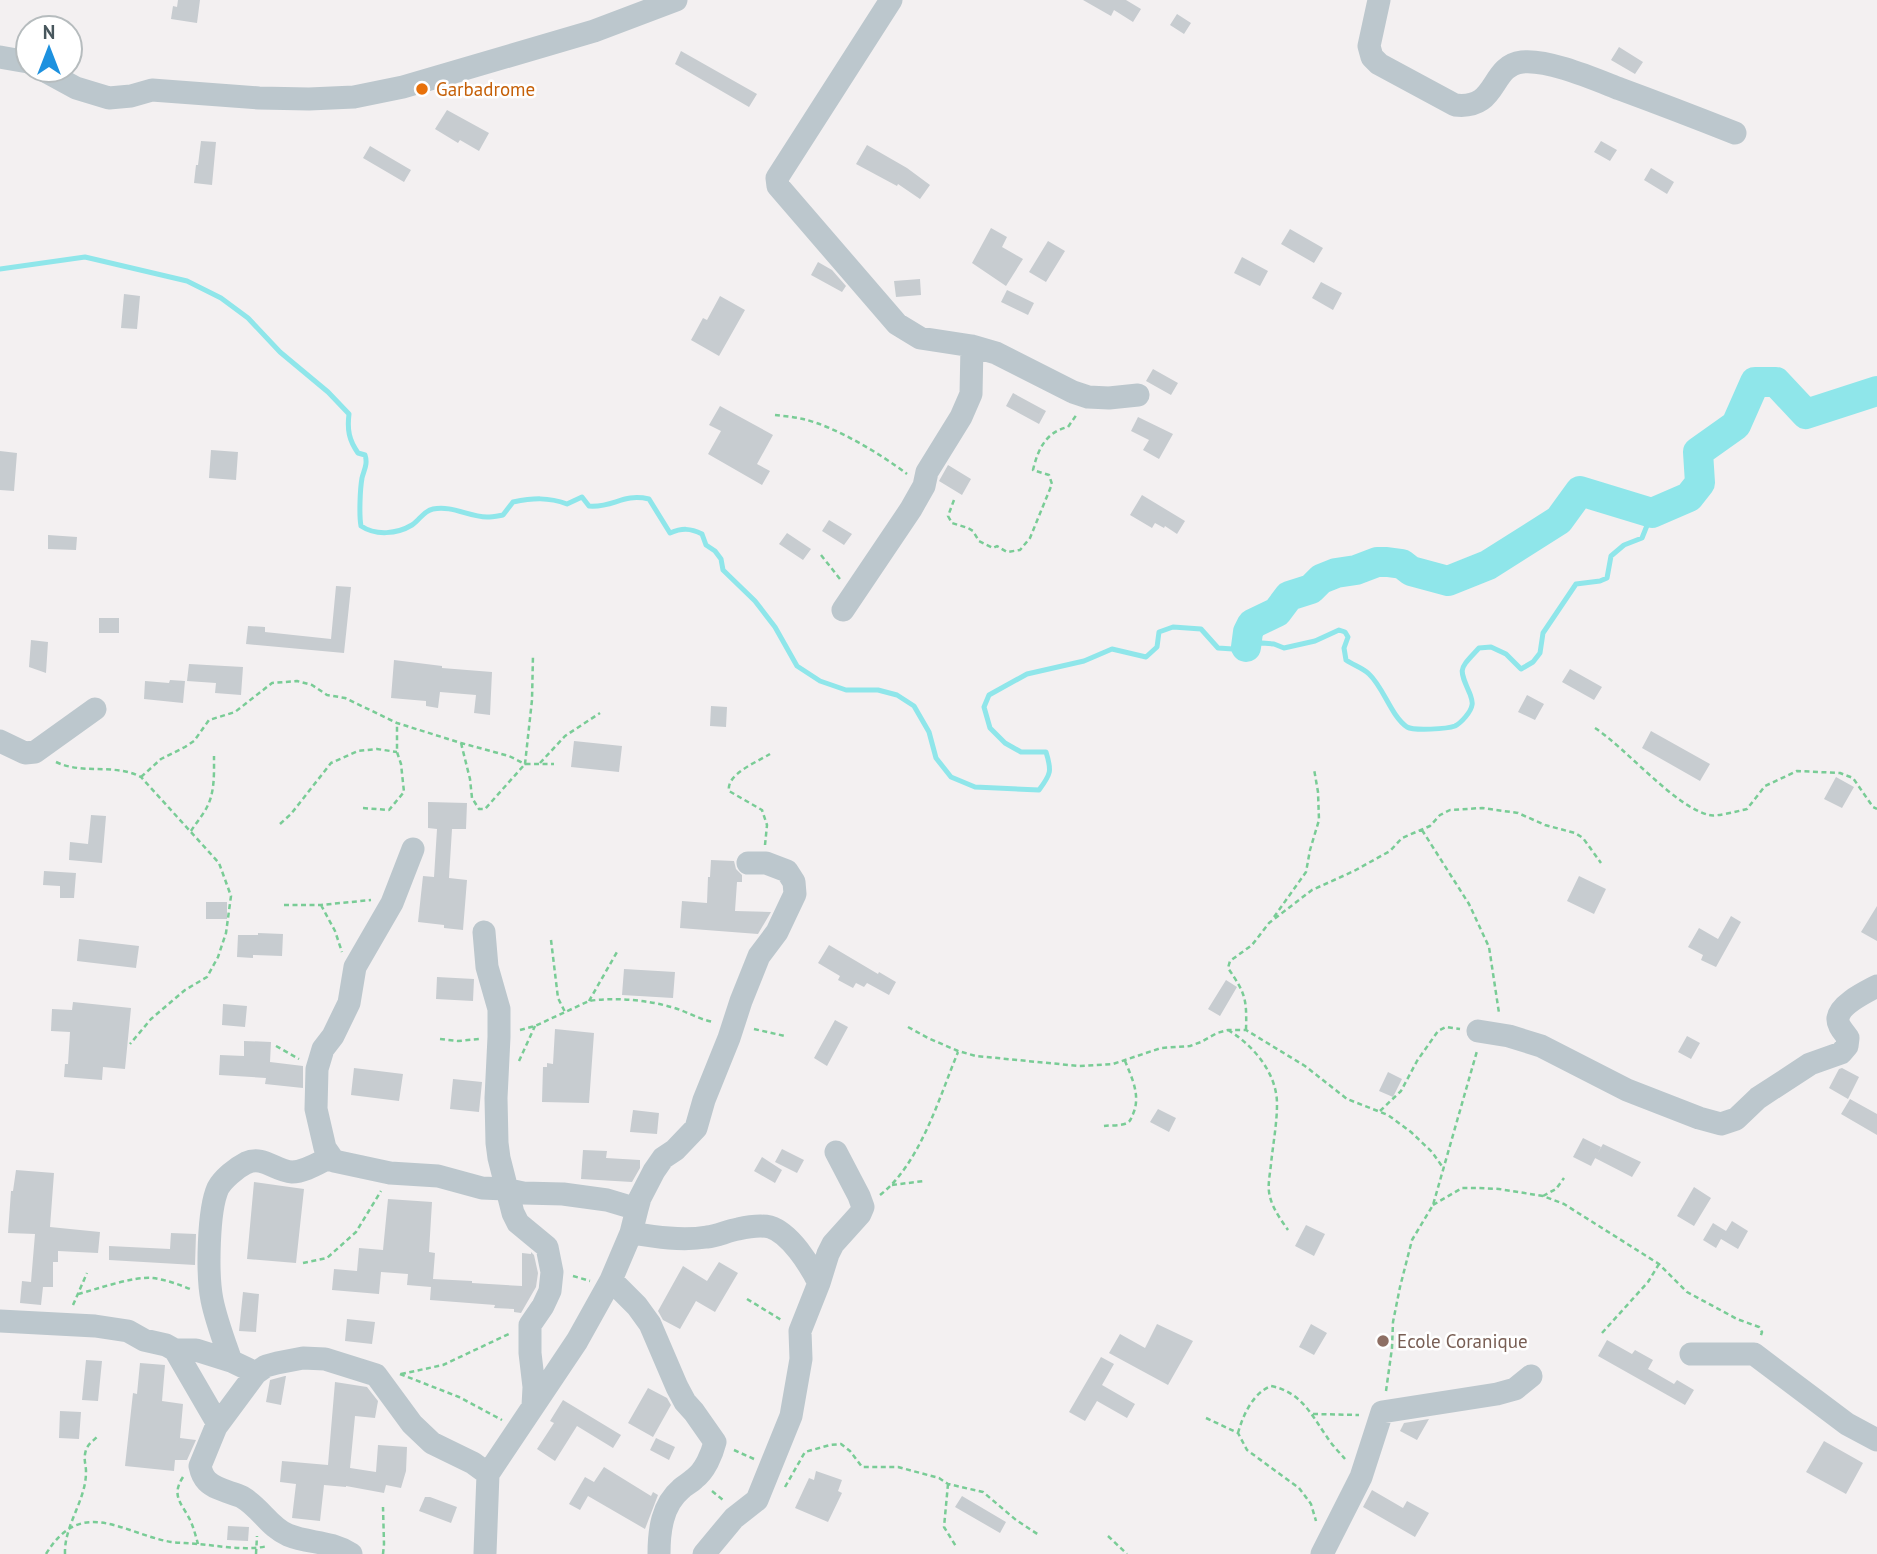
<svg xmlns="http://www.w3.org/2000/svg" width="1877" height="1554" viewBox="0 0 1877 1554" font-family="'PT Sans',sans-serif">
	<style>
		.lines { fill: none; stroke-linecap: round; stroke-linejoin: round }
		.stream { stroke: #8fe6ea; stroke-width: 5 }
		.river { stroke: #8fe6ea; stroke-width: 30 }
		.building { fill: #c7ccd0 }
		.path { stroke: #79cc96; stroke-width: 2.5; stroke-dasharray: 5 3.5; stroke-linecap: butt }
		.minor { stroke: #bcc7cd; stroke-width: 23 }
		.food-dot { fill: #e8710a; stroke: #fff; stroke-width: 2.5 }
		.education-dot { fill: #8d6e63; stroke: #fff; stroke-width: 2.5 }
		.labels { text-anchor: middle; stroke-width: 5; stroke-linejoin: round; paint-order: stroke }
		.food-label { font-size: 19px; fill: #c56008; stroke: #fff; text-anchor: start }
		.education-label { font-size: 19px; fill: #785e54; stroke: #fff; text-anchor: start }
	</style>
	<rect width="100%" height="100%" fill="#f3f0f1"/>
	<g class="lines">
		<path class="stream" d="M0 269 85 257 187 281 221 298 248 318 280 352 328 392 349 414C347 430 349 440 358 453L365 455C368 464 364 470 362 478 360 489 359 516 361 526 376 536 397 534 412 525 420 520 423 511 433 509 452 505 469 517 487 517 492 517 497 516 503 515L513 502C533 498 548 497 567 504L582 497 589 506C614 508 622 493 649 499L670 533C682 528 690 528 702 534L706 545 715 551 721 559 723 570 755 601 775 627 797 666 820 681 846 690H878L897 695 914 706 929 732 936 758 951 777 975 787 1039 790C1051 774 1052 771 1046 752H1021L1005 743 990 728 984 707 989 695 1027 674 1084 661 1112 649 1146 657 1157 647 1159 632 1173 627 1201 629 1218 648 1233 649 1262 643 1274 644 1284 648 1315 641 1339 630 1345 632 1348 637 1344 648 1346 660C1353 665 1363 668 1369 674 1384 688 1391 716 1407 727 1414 731 1447 729 1455 726 1461 723 1471 712 1472 705 1473 702 1471 697 1470 694 1458 667 1459 670 1479 648L1491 647 1506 654 1521 669 1533 662 1540 653 1543 633 1576 584 1600 581 1607 578 1611 556 1624 545 1642 538 1652 513"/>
		<path class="river" d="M1246 647 1248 632 1252 624 1277 612 1289 596 1311 589 1321 579 1336 573 1356 570 1377 562H1387L1402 564 1411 571 1448 581 1488 565 1559 520 1580 491 1652 513 1689 497 1700 483 1698 452 1736 425 1755 382H1776L1806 414 1877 391"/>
	</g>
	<path class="building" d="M178 0H200L197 23 171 19 173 6 177 7Z
		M1083 0H1126L1141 9 1133 22 1114 10 1111 16Z
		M1177 14 1191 23 1184 34 1170 25Z
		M1619 47 1643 62 1635 74 1611 60Z
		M681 51 757 94 749 107 675 64Z
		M447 110 489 133 479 151 460 140 458 143 435 129Z
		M201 141 216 142 212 185 194 183 196 165H198Z
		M1601 141 1617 150 1610 161 1594 152Z
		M867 145 907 168 930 185 920 199 898 184 897 186 856 164Z
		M370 146 411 170 404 182 363 158Z
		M1651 168 1674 182 1667 194 1644 180Z
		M991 228 1007 237 1002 247 1023 259 1006 286 972 263Z
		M1290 229 1323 248 1314 263 1281 244Z
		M1048 241 1065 251 1046 282 1029 272Z
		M1242 257 1268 271 1260 286 1234 273Z
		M818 262 832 270 846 286 842 292 811 275Z
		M920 279 921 295 896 297 894 281Z
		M1321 282 1342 293 1333 310 1312 298Z
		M1007 290 1034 303 1028 315 1001 302Z
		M124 294 140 296 137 329 121 328Z
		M720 296 745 310 719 356 691 340 703 318 707 320Z
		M1153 369 1178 383 1171 395 1146 381Z
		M1013 393 1046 411 1039 424 1006 406Z
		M720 406 773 435 757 464 770 471 762 485 708 454 721 431 709 425Z
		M1138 417 1173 434 1159 459 1143 450 1149 440 1131 431Z
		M211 450 238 452 236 480 209 478Z
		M0 451 17 453 14 491 0 490Z
		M948 465 971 479 962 495 939 481Z
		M1142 495 1185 521 1177 534 1165 526 1164 528 1155 523 1152 528 1130 515Z
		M829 520 852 534 844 545 822 531Z
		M787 533 811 549 803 560 779 544Z
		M48 535 77 537 76 550 48 549Z
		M336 586 351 587 344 653 246 644 248 626 265 627V632L331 639Z
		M99 618H119V633H99Z
		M31 640 48 642 46 673 29 667Z
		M394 660 442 666V668L492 672 490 715 474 713 476 695 440 692 438 708 426 706V701L391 698Z
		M189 664 243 667 241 695 215 693 216 683 187 681Z
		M1570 669 1602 687 1594 700 1562 682Z
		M170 680 185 681 183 703 144 699 145 681 169 683Z
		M1527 695 1544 704 1535 720 1518 712Z
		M711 706 727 707 726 727 710 726Z
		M1651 731 1710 764 1700 781 1642 748Z
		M574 741 622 746 619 772 571 767Z
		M1836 777 1854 787 1842 808 1824 799Z
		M428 802 467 803 466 829H452L449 878 467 880 463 930 444 928V925L418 922 423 876 434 877 437 829 428 828Z
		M91 815 106 816 102 863 69 860 70 842 88 844Z
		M711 860 734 861 736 869 742 875V882H737L735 911 771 912 758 934 680 928 682 901 707 903 708 877H710Z
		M44 871 76 873 74 898H60V886L43 885Z
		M1579 876 1606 889 1594 914 1567 901Z
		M206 902H227V919H206Z
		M1877 906V941L1861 932Z
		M1731 916 1741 922 1716 967 1701 960 1703 955 1688 947 1699 928 1718 939Z
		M258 933 283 934 282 956 253 955V958L237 957 238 935H258Z
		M79 939 139 946 136 968 77 961Z
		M829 945 878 974 879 972 896 982 889 995 867 983 864 987 856 983 853 988 838 980 840 976 818 963Z
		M624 969 675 972 673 998 622 995Z
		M437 977 474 979 473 1001 436 999Z
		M1226 980 1237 987 1220 1016 1208 1009Z
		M73 1002 131 1008 125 1069 103 1067 102 1080 64 1077 65 1064H68L70 1032 51 1031 52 1009 72 1010Z
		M223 1004 247 1006 245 1027 222 1025Z
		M835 1020 848 1027 827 1066 814 1058Z
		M555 1029 594 1033 589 1103 542 1102 543 1067H547V1063L553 1064Z
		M1687 1036 1700 1043 1691 1059 1678 1052Z
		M244 1041 271 1042 270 1062 303 1066V1088L265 1084 266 1078 219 1075 220 1055 244 1056Z
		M354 1068 403 1074 399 1101 351 1095Z
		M1842 1068 1859 1077 1848 1099 1829 1088 1839 1069Z
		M1388 1072 1402 1079 1393 1097 1379 1091Z
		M453 1079 482 1082 479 1112 450 1109Z
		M1850 1099 1877 1114V1135L1841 1114Z
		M1158 1109 1176 1118 1169 1132 1150 1122Z
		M633 1110 659 1113 657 1134 630 1132Z
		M1583 1138 1601 1147 1591 1166 1573 1157Z
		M1603 1144 1641 1162 1632 1177 1595 1158Z
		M782 1149 804 1160 797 1173 775 1162Z
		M583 1150 607 1151 606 1158 640 1160V1168L632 1182 581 1179Z
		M762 1157 782 1170 775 1183 754 1171Z
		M16 1170 54 1173 50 1227 100 1232 98 1253 58 1251V1262H53V1287H43L41 1305 20 1303 22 1281 31 1282 35 1234 8 1233 11 1191H13Z
		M254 1182 304 1189 296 1263 247 1259Z
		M1694 1187 1711 1198 1694 1226 1677 1216Z
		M388 1199 432 1202 429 1252 435 1253 433 1279 472 1281V1283L522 1286V1253L531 1254V1252L534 1255 538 1273 536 1287 521 1313 514 1312V1309L494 1308 495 1305 430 1300 431 1287 407 1285 408 1274 381 1272 379 1294 332 1290 334 1269 357 1271 359 1248 383 1250Z
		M1732 1221 1748 1231 1738 1249 1721 1239 1716 1248 1703 1240 1713 1223 1726 1231Z
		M1306 1225 1325 1234 1314 1256 1295 1246Z
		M171 1233 196 1234 195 1265 109 1260V1246L170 1249Z
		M719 1262 738 1273 715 1312 696 1301 680 1329 663 1320 658 1311 683 1266 707 1281Z
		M243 1292 259 1294 256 1332 239 1331Z
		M347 1319 375 1322 372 1344 345 1341Z
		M1157 1324 1193 1341 1168 1385 1109 1353 1120 1334 1145 1348Z
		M1311 1324 1327 1333 1314 1355 1299 1347Z
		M1607 1340 1632 1354 1635 1350 1653 1360 1648 1369 1674 1384 1677 1380 1694 1390 1685 1405 1598 1356Z
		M1101 1357 1114 1364 1102 1385 1135 1404 1127 1418 1097 1401 1085 1421 1069 1412Z
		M86 1360 102 1361 98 1401 82 1400Z
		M140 1363 165 1365 162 1401 183 1404 180 1438 196 1440 187 1460H175L174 1471 125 1466 133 1393 137 1394Z
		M285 1376H286L281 1405 266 1402 270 1380Z
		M335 1382 367 1387 378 1401 375 1418 355 1416 350 1468 376 1472 378 1445 407 1447 406 1471 401 1488 386 1485 384 1493 346 1486V1487L324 1485 320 1521 292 1518 296 1484 280 1482 282 1461 328 1465Z
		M648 1388 667 1398 671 1405 653 1437 628 1423Z
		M563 1400 621 1435 613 1448 577 1426 555 1461 537 1449 554 1423 550 1421Z
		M60 1411 81 1412 79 1439 59 1438Z
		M1429 1419 1417 1440 1400 1431 1404 1423Z
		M656 1438 675 1447 669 1460 650 1450Z
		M1824 1441 1863 1463 1846 1494 1806 1472Z
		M604 1467 651 1496 653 1492 658 1495 645 1529 588 1496 580 1510 569 1504 585 1477 594 1482Z
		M816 1471 842 1480 838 1491 842 1493 828 1522 795 1508 809 1478 814 1480Z
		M1372 1490 1403 1508 1407 1501 1429 1513 1415 1537 1363 1507Z
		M962 1496 1006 1522 1000 1533 955 1507Z
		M425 1497H430L457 1507 451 1523 419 1511Z
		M228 1526 249 1527 248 1541 227 1540Z"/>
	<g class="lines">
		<path class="path" d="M775 415C784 416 794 417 803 419 834 426 881 454 907 474
			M954 500 948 516 952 523 968 528 973 531 979 541 993 548 997 546 1007 552 1020 550 1030 538 1052 484 1049 475 1033 470C1038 449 1046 432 1068 427L1077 414
			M821 555 840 579
			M1595 728C1627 749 1675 807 1709 815 1717 817 1738 811 1747 809L1765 786 1797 771 1840 773 1853 778 1873 807 1877 809
			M461 743 470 779 472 798 479 809H485L525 764H554
			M56 762C83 775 115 763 141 777L219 863 231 896 226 933 218 957 207 977 185 990 151 1019 130 1044
			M540 763 565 736 600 713
			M141 777 161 759 185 747 194 741 209 720 235 712 272 683 297 681 312 685 327 695 345 698 397 723 461 743 509 756 525 764 532 700 533 655
			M363 808 389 810 404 792 401 764 397 752V723
			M280 824 291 814 331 763 358 751 377 749 397 752
			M1422 830 1469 904 1489 947 1499 1013
			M191 831C196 823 203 815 207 807 215 792 214 772 214 756
			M765 845 767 825 762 810 729 791C726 774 757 762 770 754
			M284 905H321L371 900
			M321 905 335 931 342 952
			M1274 917 1306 872 1310 850 1319 820 1318 792 1314 769
			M551 940 558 998 565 1012
			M589 1001 617 952
			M908 1027 928 1038 958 1051 976 1056 1079 1066 1113 1064 1161 1048 1190 1046 1201 1042 1217 1033 1228 1030H1246L1305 1066 1347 1099 1388 1115 1411 1132 1432 1152 1444 1169
			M754 1029 785 1036
			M520 1030 535 1026 589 1001C613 997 648 1000 671 1007 686 1011 698 1019 713 1022
			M1228 1030C1253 1045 1277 1073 1277 1104 1277 1124 1273 1144 1271 1164 1270 1175 1267 1186 1270 1197 1273 1209 1281 1220 1288 1230
			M1246 1030C1247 998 1245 993 1228 968L1230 961 1252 945 1269 923 1312 890 1354 871 1390 851 1402 838 1430 826 1440 815 1450 810 1482 808 1518 813 1545 825 1575 833 1583 838 1601 863
			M440 1039 458 1041 479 1039
			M276 1046 299 1059
			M519 1061 535 1026
			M1380 1111 1401 1091 1417 1061 1438 1031 1446 1027 1460 1029
			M1104 1126C1111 1125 1121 1126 1127 1123 1131 1121 1131 1118 1133 1114 1141 1096 1132 1078 1125 1061
			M892 1185 924 1181
			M880 1195C920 1164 939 1098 958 1052
			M1543 1196 1556 1189 1564 1178
			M1433 1205 1462 1188H1479L1499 1189 1543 1196 1564 1204 1659 1264 1687 1292 1737 1319 1759 1327 1762 1332 1760 1338
			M303 1263 327 1258 356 1232 381 1191
			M573 1276 590 1281
			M78 1294C98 1289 133 1276 153 1278 166 1280 178 1284 190 1289
			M747 1299 783 1321
			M73 1305 87 1273
			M1602 1333 1648 1282 1659 1264
			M400 1374 459 1397 502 1420
			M401 1374 443 1365 511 1333
			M1386 1391 1392 1348 1393 1322 1400 1287 1412 1240 1433 1205 1477 1051
			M1313 1414 1359 1415
			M1206 1418 1238 1433 1247 1450 1299 1488 1311 1504 1316 1521
			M1238 1433C1243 1415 1253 1393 1271 1386 1301 1392 1311 1414 1327 1437 1332 1445 1339 1452 1345 1459
			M734 1450 754 1459
			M183 1477C170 1497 183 1504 191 1522 194 1529 196 1537 198 1544
			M948 1484 944 1527 957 1548
			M785 1487 805 1452 830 1445 841 1444 850 1451 862 1467H898L939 1478 948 1484 983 1492 1016 1520 1039 1535
			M712 1491 723 1500
			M1108 1536 1127 1554
			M46 1554C81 1496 122 1533 171 1542 180 1543 189 1543 198 1544 221 1546 245 1551 268 1546
			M65 1554C64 1525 86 1501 86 1472 86 1463 83 1460 86 1450 88 1444 93 1441 97 1437
			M256 1554 257 1536
			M383 1554 384 1544 383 1507"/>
		<path class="minor" d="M891 0 777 178 778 186 897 324 920 338 972 346 996 353 1073 392 1088 397 1109 398 1138 395
			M1379 0 1369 46 1372 57 1379 64 1455 105C1499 110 1489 66 1522 62 1548 59 1594 79 1620 89 1658 103 1697 118 1735 133
			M0 57 28 62
			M43 70 76 88 109 98 131 96 152 90 259 98 309 99 354 97 403 87 594 31 676 0
			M843 610 911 509 924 486 927 472 961 417 971 394 972 346
			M0 741 25 753 35 752 95 709
			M413 849 392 903 355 967 349 1003 333 1036 323 1049 317 1069 316 1109 325 1148 334 1161 390 1173 438 1176 482 1188 505 1189 523 1193 563 1194 607 1200 637 1209 631 1233 611 1280
			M484 932 487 967 499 1009V1037L496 1098 497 1143 499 1158 513 1213 518 1223 547 1247 552 1272 550 1291 543 1306 530 1325V1353L534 1387 533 1406
			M1478 1031 1509 1036 1541 1046 1627 1090 1699 1118 1721 1124 1736 1119 1758 1098 1810 1064 1841 1053 1847 1046 1848 1038C1844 1032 1837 1025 1838 1018 1840 1004 1866 992 1877 986
			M637 1209 640 1198 654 1171 663 1158 675 1150 696 1128 704 1100 729 1038 741 1001 759 956 777 932 795 894 794 882 787 871 766 863H748
			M631 1233C656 1237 682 1241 707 1237 717 1236 727 1231 738 1229 747 1227 761 1225 770 1227 790 1233 810 1265 819 1283
			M0 1321 95 1326 128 1331 144 1340 166 1345 175 1350 218 1424
			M175 1350H196L231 1361
			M1691 1354H1754L1847 1424 1877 1440
			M256 1373 231 1361C224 1341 216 1320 212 1300 207 1275 208 1210 218 1188 223 1179 236 1168 246 1163 263 1155 275 1171 292 1172 305 1172 320 1162 331 1157
			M485 1553 488 1474 577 1341 611 1280 637 1306 650 1324 677 1387 685 1402 694 1412 715 1442C712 1454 705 1471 694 1479 690 1483 685 1485 681 1489 662 1505 659 1531 659 1554
			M351 1554C329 1540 310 1544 288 1535 269 1527 261 1508 242 1497 231 1492 216 1490 207 1481 203 1477 201 1471 200 1466L216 1427 256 1373 266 1366 277 1363 303 1358 325 1359 376 1375 412 1424 432 1443 473 1463 488 1474
			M704 1554 734 1518 757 1500 791 1416 801 1359 800 1331 819 1283 828 1254 833 1244 860 1214 863 1207 859 1196 836 1152
			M1322 1554 1361 1477 1382 1412 1497 1394 1515 1389 1531 1376"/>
	</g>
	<circle class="food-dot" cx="422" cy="89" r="7"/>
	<circle class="education-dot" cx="1383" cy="1341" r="7"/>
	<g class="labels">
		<g class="food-label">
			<text x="436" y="96">Garbadrome</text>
		</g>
		<g class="education-label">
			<text x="1397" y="1348">Ecole Coranique</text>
		</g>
	</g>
	<g transform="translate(49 49)"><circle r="33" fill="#ffffff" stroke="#b6bcbe" stroke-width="2"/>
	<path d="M0-5L12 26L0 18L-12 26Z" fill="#1d91df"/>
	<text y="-10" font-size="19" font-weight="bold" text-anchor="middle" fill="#48575d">N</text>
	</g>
</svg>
